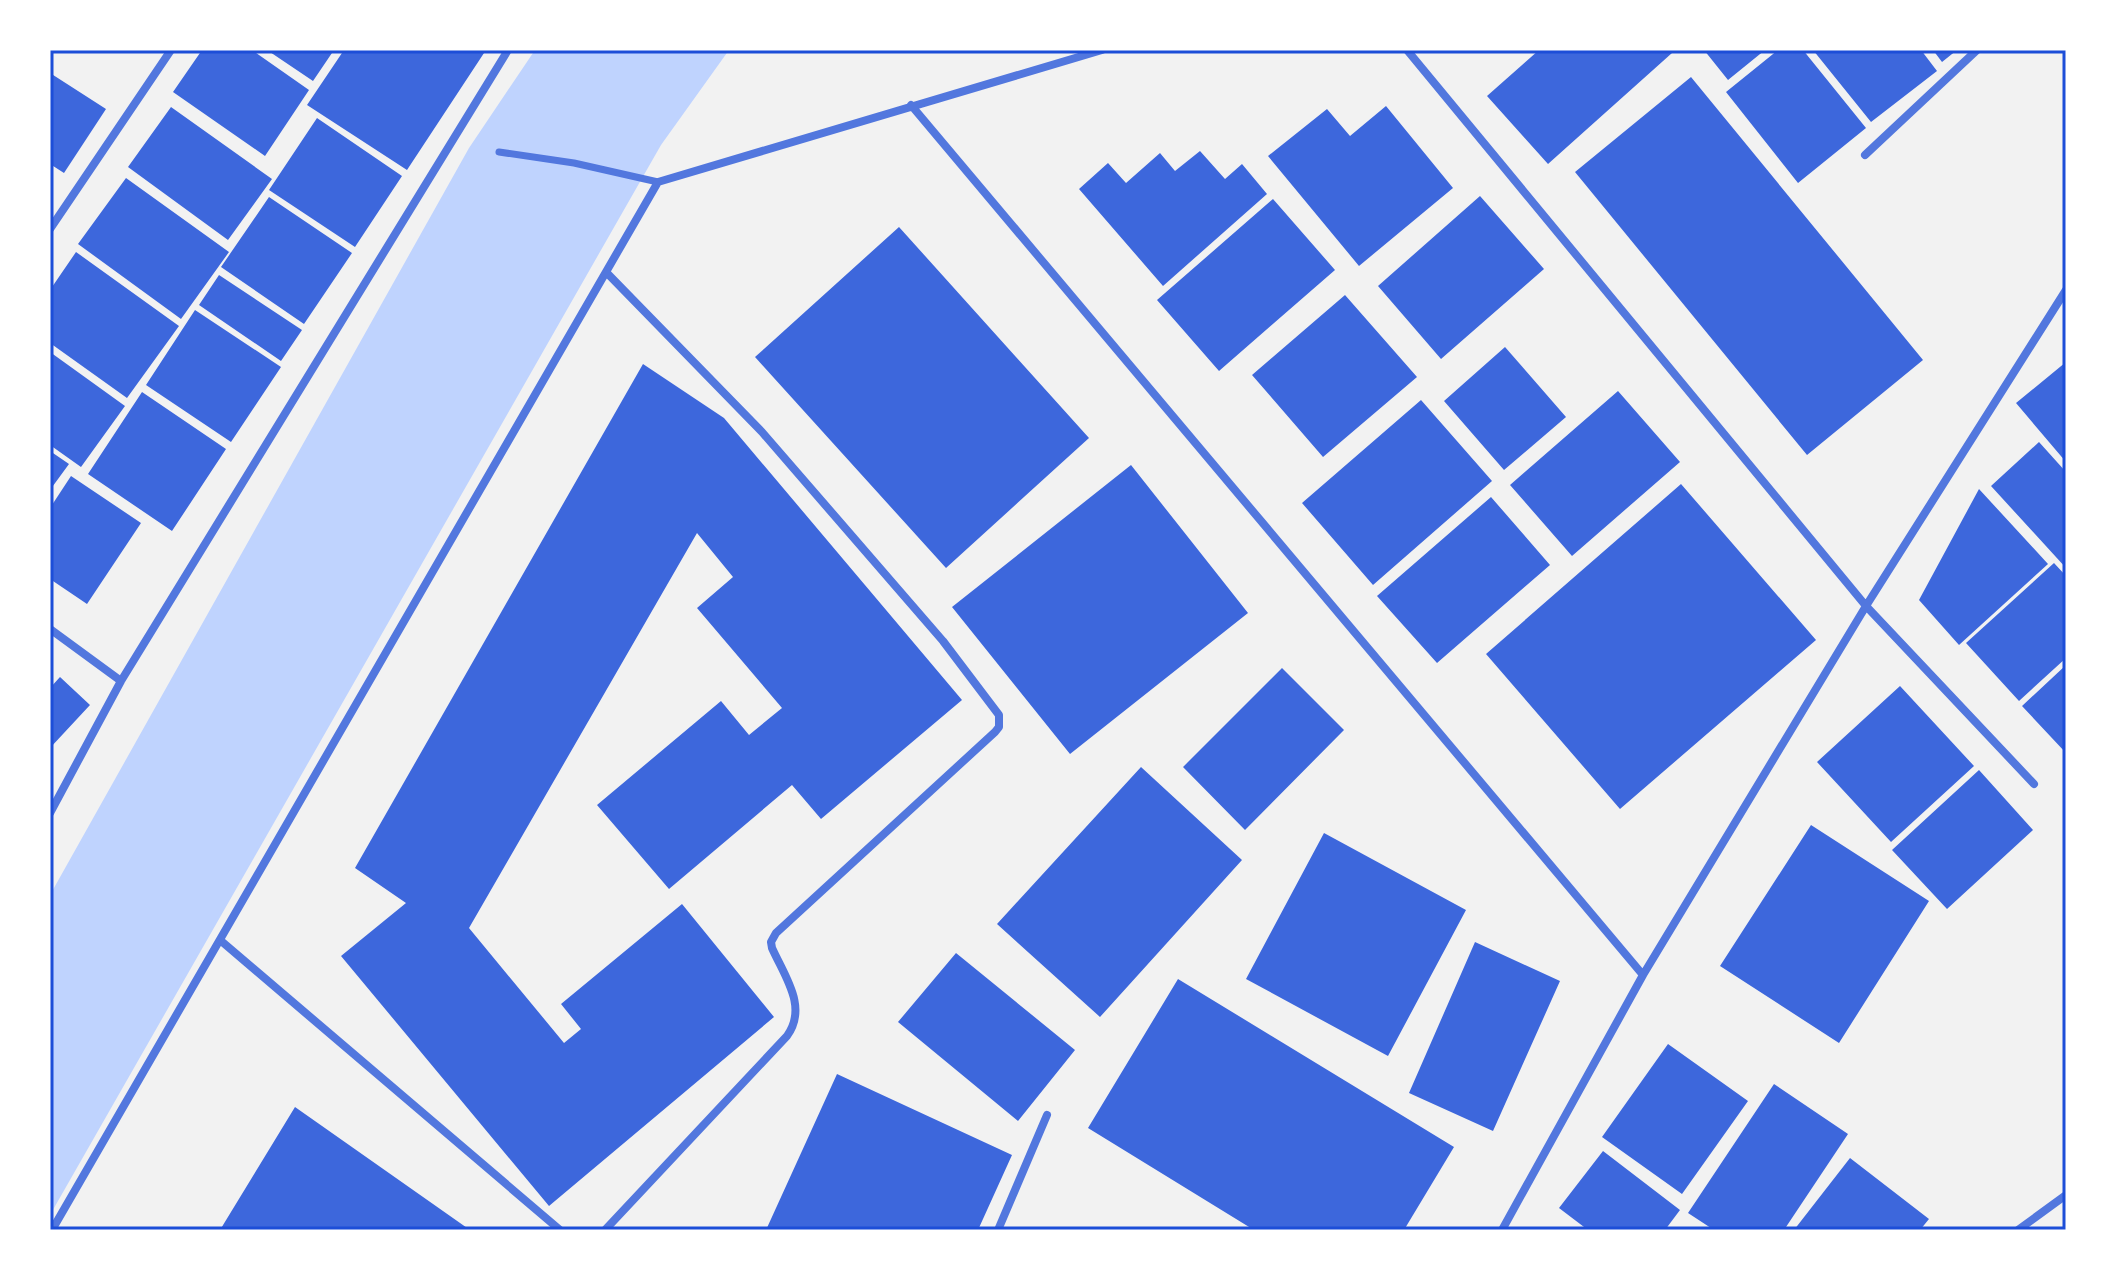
<svg xmlns="http://www.w3.org/2000/svg" width="2116" height="1280" viewBox="0 0 2116 1280" font-family="Helvetica,sans-serif">
	<style>
		.water { fill: #bfd3fe }
		.building { fill: #3d67dc }
		.lines { fill: none; stroke-linecap: round; stroke-linejoin: round }
		.pedestrian { stroke: #5277de; stroke-width: 7 }
		.minor { stroke: #5277de; stroke-width: 8 }
		.neatline { fill: none; stroke: #1d4ed8; stroke-width: 3 }
	</style>
	<rect width="100%" height="100%" fill="#f2f2f2"/>
	<path class="water" d="M535 50H729L661 145 50 1215V895L469 148Z"/>
	<path class="building" d="M202 50H252L309 90 265 156 173 92Z
		M267 50H334L313 81Z
		M344 50H486L407 170 307 105Z
		M1539 50H1669L1672 53 1548 164 1487 96Z
		M1704 50H1765L1728 80Z
		M1778 50H1803L1866 128 1798 183 1726 92Z
		M1813 50H1921L1937 71 1871 122Z
		M1933 50H1957L1942 62Z
		M50 73 106 109 64 173 50 164Z
		M1691 77 1923 360 1807 455 1575 172Z
		M1386 106 1453 188 1359 266 1268 156 1327 109 1350 136Z
		M171 107 272 179 228 240 128 167Z
		M317 118 402 176 355 247 269 190Z
		M1200 151 1225 179 1242 164 1267 194 1163 286 1079 189 1108 163 1126 183 1160 153 1175 171Z
		M126 178 229 252 181 319 78 244Z
		M1480 196 1544 269 1441 359 1378 286Z
		M269 197 352 253 304 324 221 267Z
		M1273 199 1335 270 1219 371 1157 300Z
		M899 227 1089 438 946 568 755 357Z
		M76 252 179 326 127 398 50 343V290Z
		M219 275 302 330 281 361 199 305Z
		M1345 295 1417 377 1323 457 1252 375Z
		M195 310 281 367 231 442 146 385Z
		M1505 347 1566 417 1504 470 1444 401Z
		M50 352 125 406 81 467 50 445Z
		M2066 362V462L2016 403Z
		M643 364 724 418 962 700 821 819 792 785 669 889 597 805 721 701 749 735 782 708 697 608 733 577 697 533 469 928 564 1043 581 1029 561 1004 682 904 774 1017 549 1206 341 956 406 903 355 868Z
		M1618 391 1680 462 1572 556 1510 485Z
		M142 392 226 449 172 531 88 474Z
		M1421 400 1492 481 1373 585 1302 503Z
		M2039 442 2066 472V568L1991 486Z
		M50 451 69 464 50 490Z
		M1131 465 1248 613 1070 754 952 607Z
		M71 476 141 523 87 604 50 579V508Z
		M1681 484 1816 640 1620 809 1486 654Z
		M1979 489 2048 564 1959 645 1919 600Z
		M1491 497 1550 565 1437 663 1377 596Z
		M2054 563 2066 576V658L2019 701 1966 643Z
		M2066 665V753L2022 706Z
		M1282 668 1344 730 1245 830 1183 767Z
		M60 677 90 705 50 748V688Z
		M1900 686 1974 766 1891 842 1817 762Z
		M1141 767 1242 860 1100 1017 997 924Z
		M1979 770 2033 830 1947 909 1892 850Z
		M1811 825 1929 901 1839 1043 1720 966Z
		M1324 833 1466 910 1388 1056 1246 979Z
		M1475 942 1560 981 1493 1131 1409 1093Z
		M956 953 1075 1050 1018 1121 898 1022Z
		M1178 979 1454 1147 1404 1230H1254L1088 1128Z
		M1668 1044 1748 1101 1682 1194 1602 1137Z
		M837 1074 1012 1155 978 1230H766Z
		M1774 1084 1848 1134 1784 1230H1714L1688 1213Z
		M295 1107 470 1230H220Z
		M1603 1151 1680 1210 1665 1230H1588L1559 1208Z
		M1850 1158 1929 1219 1920 1230H1794Z"/>
	<g class="lines">
		<path class="pedestrian" d="M499 152 574 163 658 182"/>
		<path class="minor" d="M1407 50 1866 606 2034 784
			M911 105 1643 975
			M1865 155 1977 50
			M50 229 171 50
			M50 629 121 681
			M50 813 121 681 508 50
			M220 940 560 1230
			M52 1230 658 182 1102 50
			M605 1230 787 1036C808 1007 785 977 772 948L771 942 776 933 995 732 999 727V715L943 641 762 432 606 272
			M998 1230 1047 1115
			M1502 1230 1643 975 1866 606 2066 290
			M2018 1230 2066 1195"/>
	</g>
	<rect width="2116" height="1280" fill="none" stroke="#ffffff" stroke-width="104"/>
	<rect x="52" y="52" width="2012" height="1176" class="neatline"/>
</svg>
